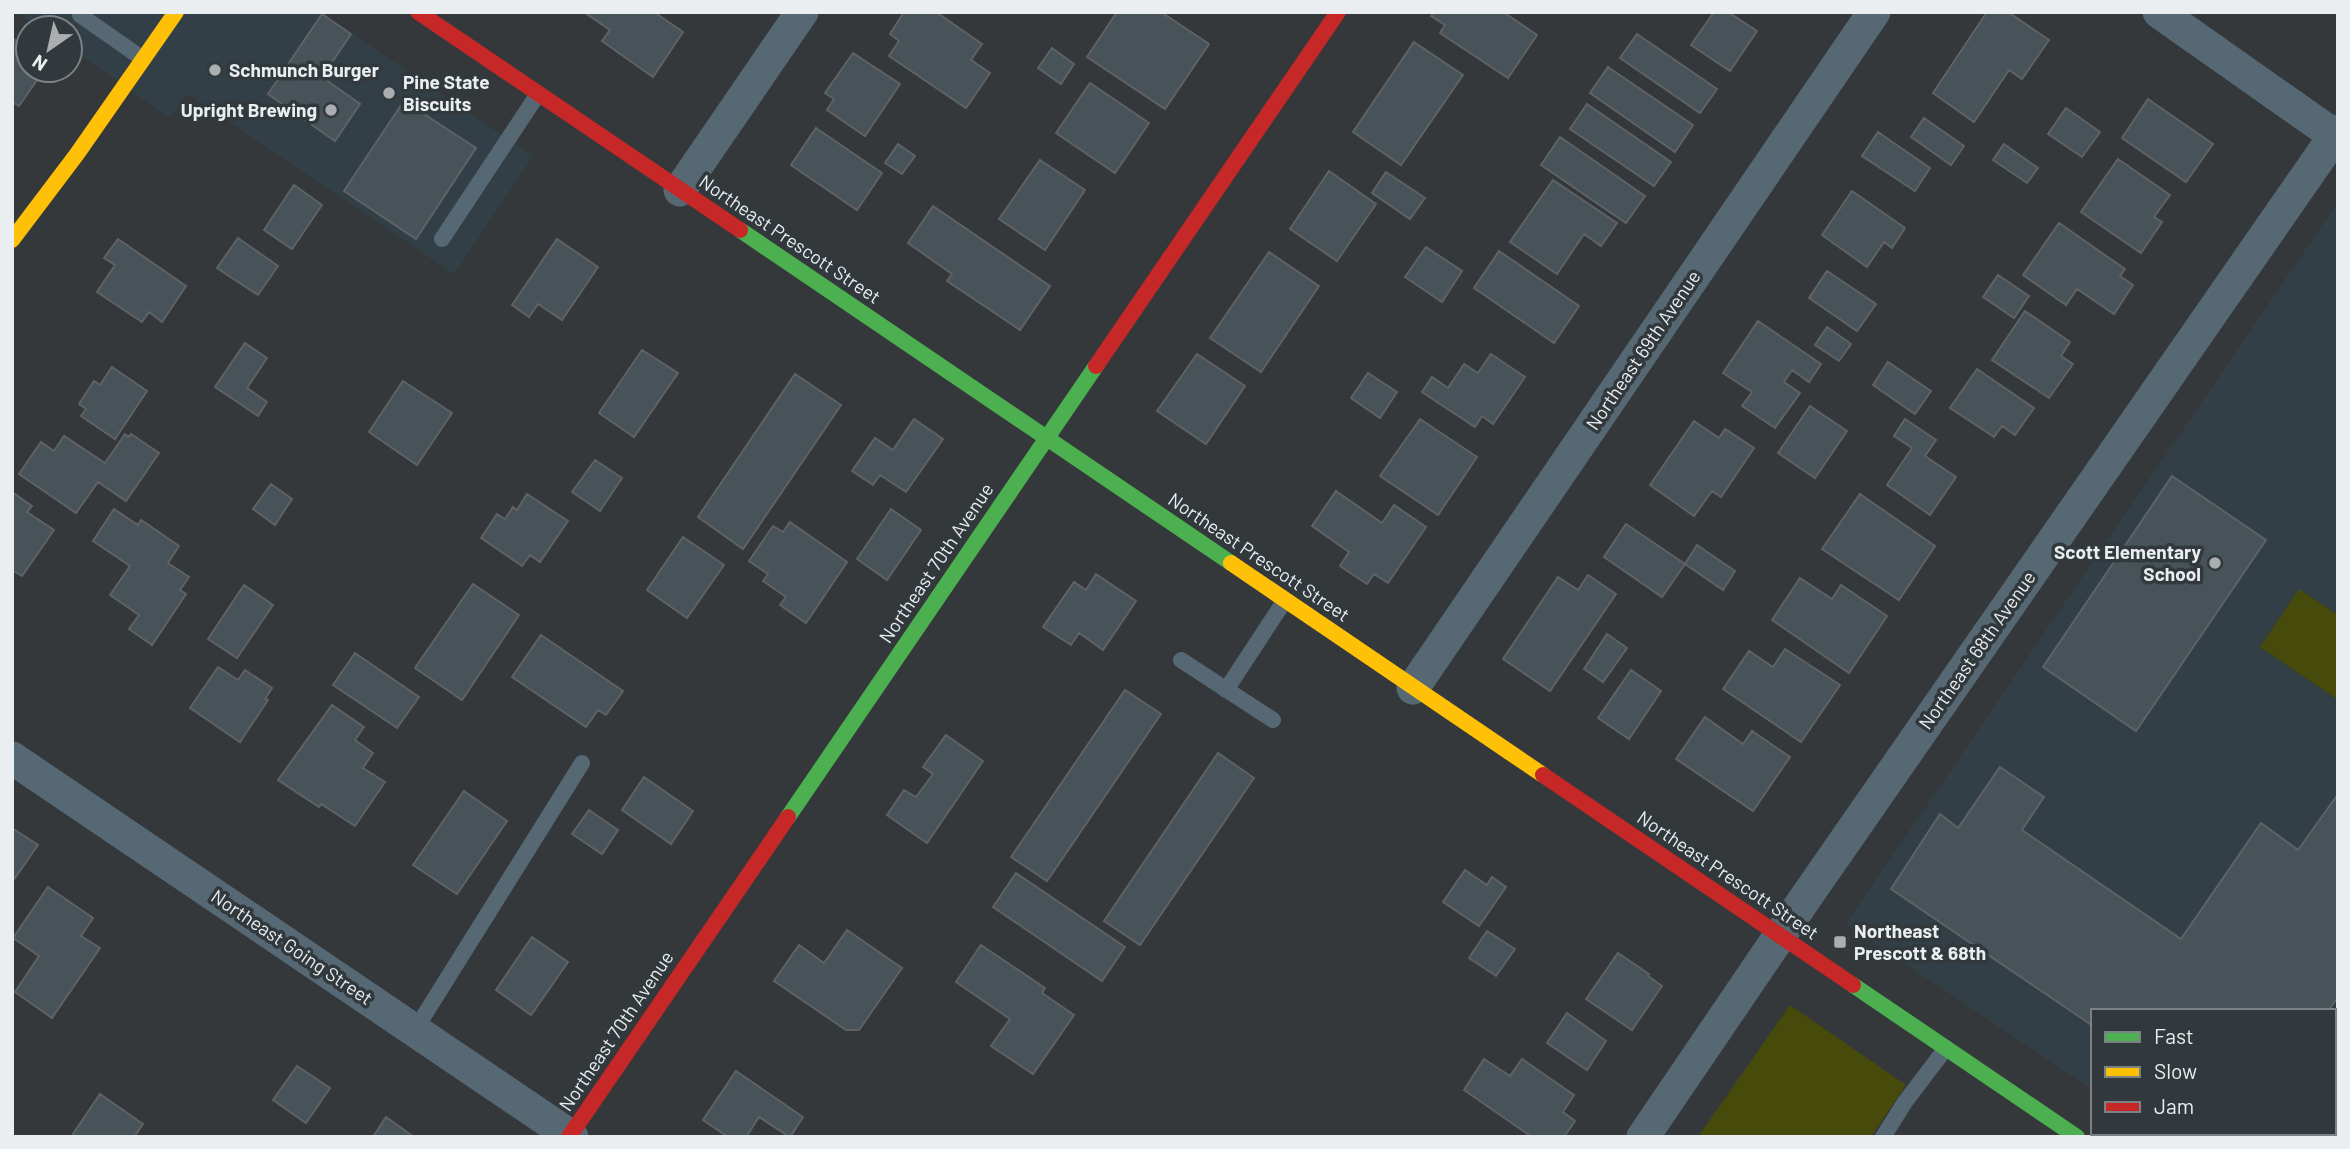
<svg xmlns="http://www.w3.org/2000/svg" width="2350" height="1149" viewBox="0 0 2350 1149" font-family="Barlow,sans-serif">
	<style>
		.built { fill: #333f46 }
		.green { fill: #464b0b }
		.building { fill: #475259; stroke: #5f6264; stroke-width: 2 }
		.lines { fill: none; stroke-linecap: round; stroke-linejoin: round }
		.lane { stroke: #566874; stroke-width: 16 }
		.street { stroke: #566874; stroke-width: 33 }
		.fast { stroke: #4caf50; stroke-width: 16 }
		.slow { stroke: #ffc107; stroke-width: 16 }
		.jam { stroke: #c62828; stroke-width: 16 }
		.poi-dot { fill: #abaeb1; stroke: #32393d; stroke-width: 2.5 }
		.labels { text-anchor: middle; stroke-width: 7; stroke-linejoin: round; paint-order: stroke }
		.poi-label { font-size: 19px; font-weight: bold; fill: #eaeef1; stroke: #32393d; text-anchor: start }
		.street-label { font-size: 19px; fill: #eaeef1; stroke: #32393d }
	</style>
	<rect width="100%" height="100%" fill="#35383a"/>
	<path class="built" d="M16 12H320L533 156 454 274 188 94 170 118 70 48V28H40Z
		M2338 202V1137H2162L2157 1133H2334V1011H2093V1090L1846 924Z"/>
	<path class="green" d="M2299 589 2338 615V700L2260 647Z
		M1790 1005 1906 1085 1871 1137H1698Z"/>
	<path class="building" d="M654 12 683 32 653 77 602 41 610 30 585 13Z
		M904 12H936L982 44 971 60 990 73 966 108 889 56 899 41 890 34Z
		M1117 12H1161L1209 44 1165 109 1087 57Z
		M1434 12H1503L1537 35 1508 78 1440 33 1445 25 1431 16Z
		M1714 12H1728L1757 31 1730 71 1691 45Z
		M1987 12H2008L2049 40 2022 79 2009 70 1974 122 1933 93Z
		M322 14 351 34 322 77 360 104 335 141 268 94Z
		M1637 34 1717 89 1700 113 1620 58Z
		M12 38 28 49V70H44L19 106 12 102Z
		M1414 42 1463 75 1401 165 1353 132Z
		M1052 48 1074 64 1061 84 1038 68Z
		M853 53 900 84 865 136 827 110 834 99 825 93Z
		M1608 67 1693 125 1675 152 1590 93Z
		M1090 83 1149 123 1115 173 1056 133Z
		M2148 99 2213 144 2186 182 2122 138Z
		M404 101 476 148 416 239 344 191Z
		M1587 104 1671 162 1654 186 1570 129Z
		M2066 108 2100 132 2082 157 2048 134Z
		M1924 118 1964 146 1951 165 1911 137Z
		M816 128 882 173 857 210 791 165Z
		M1878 132 1930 168 1915 191 1862 156Z
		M1560 137 1645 196 1626 223 1541 165Z
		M898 144 915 156 902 174 885 163Z
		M2004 144 2038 168 2027 183 1993 160Z
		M2118 159 2170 195 2154 217 2162 222 2141 253 2081 212Z
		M1040 160 1085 190 1045 250 999 219Z
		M1329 171 1376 204 1337 261 1290 229Z
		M1386 172 1425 198 1410 219 1372 193Z
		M1553 180 1617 223 1601 246 1584 234 1557 274 1510 242Z
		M294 185 322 205 292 249 264 230Z
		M1852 191 1905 228 1892 248 1884 242 1867 267 1822 235Z
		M933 206 1050 286 1020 330 947 281 952 274 908 243Z
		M2059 223 2125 269 2120 276 2133 285 2114 314 2077 289 2066 305 2023 275Z
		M238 238 278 266 258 295 217 268Z
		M118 239 186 286 162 322 149 312 142 322 97 292 115 265 104 258Z
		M557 239 598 267 562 320 538 304 529 317 512 305Z
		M1426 247 1462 271 1442 302 1405 277Z
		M1499 251 1579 306 1554 343 1474 288Z
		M1269 252 1319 286 1261 372 1210 338Z
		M1827 271 1876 304 1857 331 1809 298Z
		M1998 275 2029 296 2014 318 1983 297Z
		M2025 311 2070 342 2061 356 2073 364 2049 398 1992 360Z
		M1758 321 1821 364 1809 382 1792 370 1784 382 1800 393 1775 428 1742 406 1752 392 1723 373Z
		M1827 327 1851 344 1839 361 1815 345Z
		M245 343 267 358 247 388 267 402 258 416 215 387Z
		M642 350 678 373 634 437 599 413Z
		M1197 354 1245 386 1206 444 1157 411Z
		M1491 354 1525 377 1493 424 1482 416 1475 427 1422 392 1432 377 1448 388 1464 364 1478 373Z
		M1888 362 1931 391 1915 414 1873 385Z
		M112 367 147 391 115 439 81 416 86 409 79 404 94 381 100 385Z
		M1977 369 2034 408 2015 435 2002 426 1994 437 1950 408Z
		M1368 373 1397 392 1380 418 1351 398Z
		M795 374 841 405 743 549 698 517Z
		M403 381 452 413 417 465 369 432Z
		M1810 406 1847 431 1815 478 1778 453Z
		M914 419 943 439 906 492 880 475 873 485 852 471 875 438 893 450Z
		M1420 419 1477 457 1438 515 1380 476Z
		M1905 419 1936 440 1925 456 1956 477 1930 515 1887 485 1912 448 1894 436Z
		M1694 421 1719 438 1725 429 1754 448 1721 497 1712 491 1694 516 1650 485Z
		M125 434 128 437 131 434 159 453 126 501 98 482 76 513 19 474 41 442 54 451 64 436 105 463Z
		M595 460 622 478 600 511 572 492Z
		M2172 476 2266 540 2136 731 2043 667Z
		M271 484 292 499 275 525 253 509Z
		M1336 491 1382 523 1394 505 1426 527 1388 583 1374 574 1367 584 1340 566 1349 552 1312 526Z
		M12 492 32 506 27 512 54 530 22 576 12 570Z
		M527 494 568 521 540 562 530 555 522 566 481 538 497 514 505 519 513 507 517 510Z
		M1860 494 1935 546 1899 600 1822 549Z
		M114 509 138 525 141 520 179 546 168 563 189 577 180 590 186 594 152 645 129 629 139 615 110 595 130 566 93 541Z
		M891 509 921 530 887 580 857 559Z
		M790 522 847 562 806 623 780 605 786 597 763 581 768 574 749 561 773 526 783 532Z
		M1626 524 1685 564 1662 597 1604 557Z
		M683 537 724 565 687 618 647 590Z
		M1697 545 1735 571 1723 590 1685 564Z
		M1096 574 1136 601 1103 650 1079 633 1071 645 1043 627 1074 582 1086 590Z
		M1588 575 1616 594 1550 691 1503 659 1558 577 1578 590Z
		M1800 578 1832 599 1841 585 1887 616 1849 673 1772 620Z
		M473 584 519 615 462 700 415 668Z
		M244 585 273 605 237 658 208 639Z
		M1607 634 1627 648 1603 682 1584 669Z
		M541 635 623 691 606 715 598 710 586 727 512 677Z
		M1785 649 1840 685 1801 742 1723 689 1749 651 1773 667Z
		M355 653 419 697 397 728 333 685Z
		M218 667 238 680 245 670 272 688 265 699 268 700 240 742 190 708Z
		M1631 670 1661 691 1629 739 1598 718Z
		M1125 690 1161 714 1047 881 1011 857Z
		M332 705 364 727 355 740 373 753 363 768 385 782 355 826 321 804 319 807 278 780Z
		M1705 717 1743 744 1752 731 1790 757 1753 811 1676 759Z
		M946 735 983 761 927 843 887 815 904 790 916 797 933 774 923 767Z
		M1218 753 1254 778 1140 945 1104 921Z
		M2000 767 2044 797 2022 830 2181 939 2261 823 2298 850 2338 794V997L2328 1011H2093V1026L1891 889 1940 814 1958 828Z
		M644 777 693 811 671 844 622 810Z
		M464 791 507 821 457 894 413 865Z
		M589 810 618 830 602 854 572 834Z
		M12 828 38 845 12 882Z
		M1465 870 1487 885 1492 877 1506 887 1479 926 1443 902Z
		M1016 873 1125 947 1102 981 993 907Z
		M48 887 93 918 81 936 100 948 52 1018 15 992 39 956 13 938Z
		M847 930 902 968 859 1030H846L774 981 799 945 824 963Z
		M1487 931 1515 949 1496 976 1469 958Z
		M532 937 568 962 531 1015 496 990Z
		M981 945 1045 988 1042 993 1074 1015 1033 1074 991 1046 1010 1019 956 982Z
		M1618 953 1649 974 1648 976 1662 986 1632 1030 1586 999Z
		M1567 1013 1606 1041 1587 1070 1547 1043Z
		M2334 1042 2338 1045V1137H2220L2215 1133H2334Z
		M1484 1059 1510 1076 1522 1059 1574 1095 1563 1112 1575 1121 1564 1137H1532L1464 1090Z
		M297 1066 330 1088 306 1123 273 1100Z
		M736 1071 803 1117 790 1137 759 1117 746 1137H728L703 1120Z
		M100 1094 143 1124 134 1137H71Z
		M386 1117 414 1137H373Z"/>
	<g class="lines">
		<path class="lane" d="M82 12 80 15 143 59
			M442 239 538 94
			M1181 660 1273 720
			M1226 690 1285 600
			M415 1030 582 763
			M1883 1137 1905 1102 1946 1048"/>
		<path class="street" d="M2159 12 2338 138
			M680 190 802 12
			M1413 688 1874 12
			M12 758 572 1137
			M1643 1137 1804 900 2338 131"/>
		<path class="fast" d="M740 230 1231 563
			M788 817 1096 366
			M1853 985 2077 1137"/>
		<path class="slow" d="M12 240 77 154 176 12
			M1231 563 1543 775"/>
		<path class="jam" d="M418 12 740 230
			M1096 366 1338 12
			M1543 775 1853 985
			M569 1137 788 817"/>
	</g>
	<g class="poi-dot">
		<circle cx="215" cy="70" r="7"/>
		<circle cx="389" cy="93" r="7"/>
		<circle cx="331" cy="110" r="7"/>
		<circle cx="2215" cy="563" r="7"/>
		<rect x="1833" y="935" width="14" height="14" rx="3.5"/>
	</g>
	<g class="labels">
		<g class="poi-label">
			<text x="229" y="77">Schmunch Burger</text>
			<text x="403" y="89">Pine State<tspan x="403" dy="22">Biscuits</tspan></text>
			<text x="317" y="117" text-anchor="end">Upright Brewing</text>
			<text x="2201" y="559" text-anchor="end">Scott Elementary<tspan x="2201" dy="22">School</tspan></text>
			<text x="1854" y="938">Northeast<tspan x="1854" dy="22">Prescott &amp; 68th</tspan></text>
		</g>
		<g class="street-label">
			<text transform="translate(790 239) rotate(34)" y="7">Northeast Prescott Street</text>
			<text transform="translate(1643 350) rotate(-56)" y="7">Northeast 69th Avenue</text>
			<text transform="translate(1259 557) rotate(34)" y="7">Northeast Prescott Street</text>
			<text transform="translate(936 563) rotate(-56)" y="7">Northeast 70th Avenue</text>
			<text transform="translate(1977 650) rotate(-55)" y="7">Northeast 68th Avenue</text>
			<text transform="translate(1728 875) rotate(34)" y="7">Northeast Prescott Street</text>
			<text transform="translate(292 947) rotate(34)" y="7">Northeast Going Street</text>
			<text transform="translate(616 1031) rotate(-56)" y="7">Northeast 70th Avenue</text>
		</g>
	</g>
	<rect width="2350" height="1149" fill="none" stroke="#eaeef1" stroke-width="28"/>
	<rect x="2091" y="1009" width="245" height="126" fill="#32393d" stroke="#7c8185" stroke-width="2"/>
	<rect x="2105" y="1032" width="35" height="10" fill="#4caf50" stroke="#7c8185" stroke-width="2"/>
	<text x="2154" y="1044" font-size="21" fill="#eaeef1">Fast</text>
	<rect x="2105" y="1067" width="35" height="10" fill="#ffc107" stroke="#7c8185" stroke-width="2"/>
	<text x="2154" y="1079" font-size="21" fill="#eaeef1">Slow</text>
	<rect x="2105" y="1102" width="35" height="10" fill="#c62828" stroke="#7c8185" stroke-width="2"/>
	<text x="2154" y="1114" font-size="21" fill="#eaeef1">Jam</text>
	<g transform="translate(49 49) rotate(214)"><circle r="33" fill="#32393d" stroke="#7c8185" stroke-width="2"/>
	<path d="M0-5L12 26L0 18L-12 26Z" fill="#abaeb1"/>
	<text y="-10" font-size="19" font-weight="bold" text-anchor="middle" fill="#eaeef1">N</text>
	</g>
</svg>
